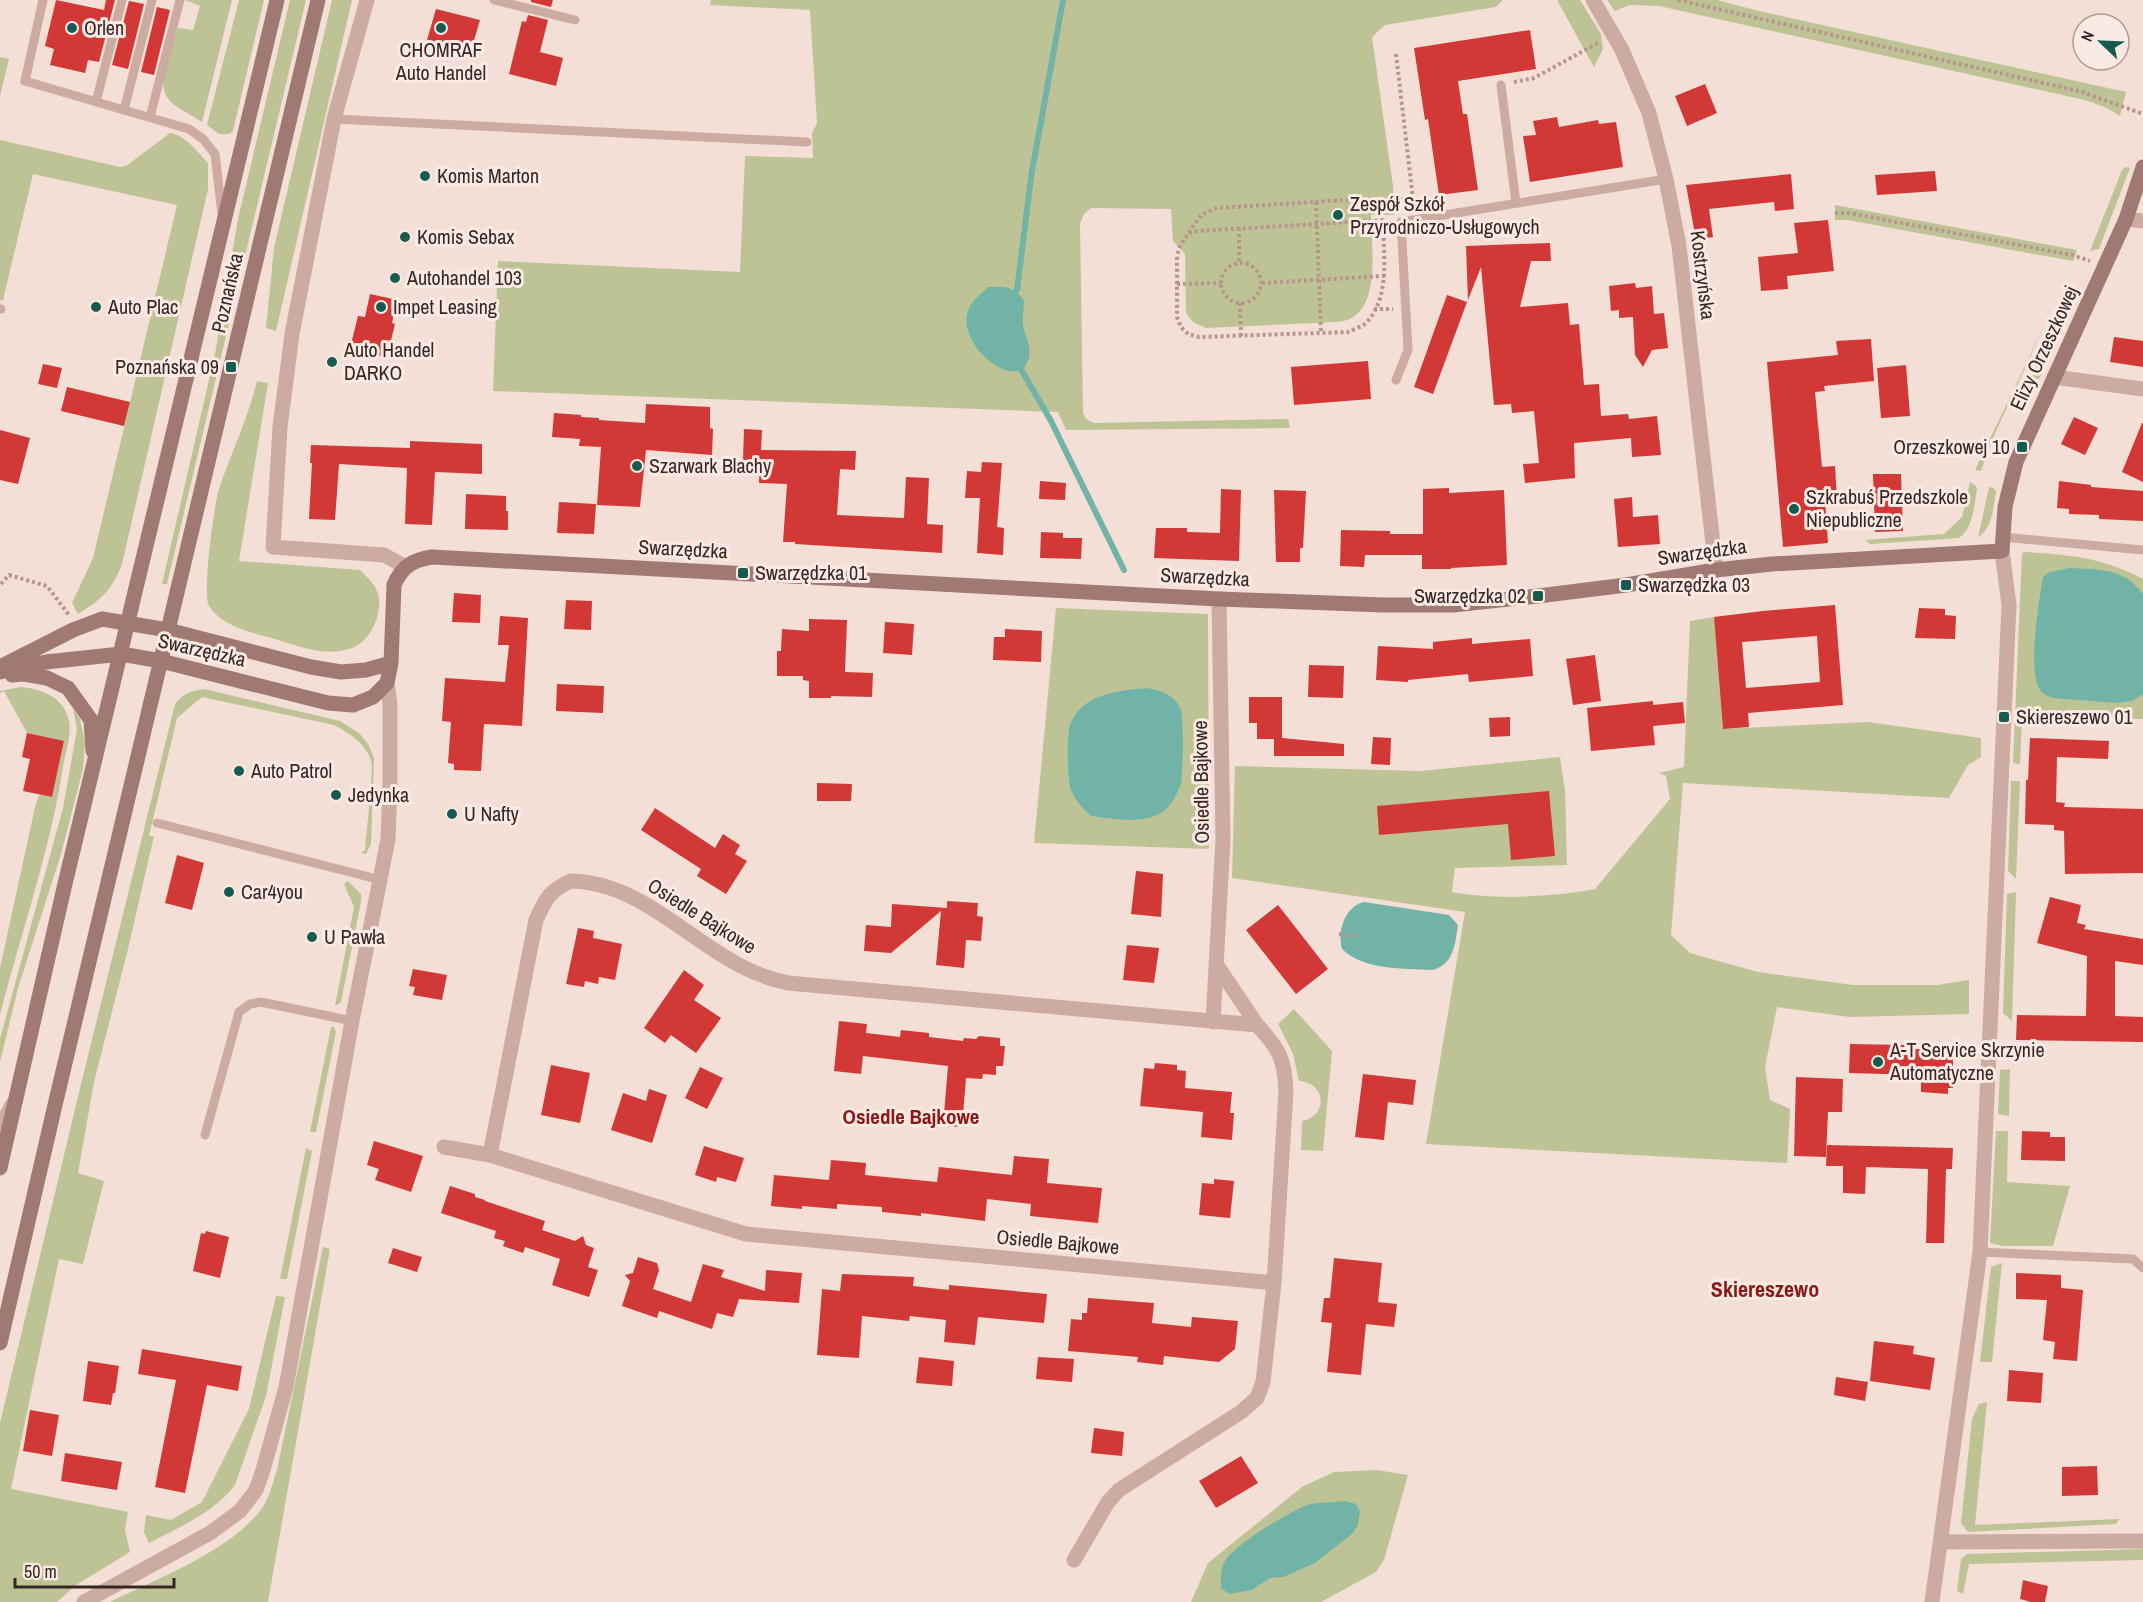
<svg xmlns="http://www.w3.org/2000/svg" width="2143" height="1602" viewBox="0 0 2143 1602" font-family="'Archivo Narrow',sans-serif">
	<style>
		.green { fill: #bec395 }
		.water { fill: #72b3a7 }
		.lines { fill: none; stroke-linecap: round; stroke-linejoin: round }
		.stream { stroke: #72b3a7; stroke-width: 6 }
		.building { fill: #d23835; fill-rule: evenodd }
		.path { stroke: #b8958b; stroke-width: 4; stroke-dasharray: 3 3; stroke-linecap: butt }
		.lane { stroke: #ccaba1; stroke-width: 9 }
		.street { stroke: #ccaba1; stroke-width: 15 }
		.secondary { stroke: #a07972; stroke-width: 15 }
		.poi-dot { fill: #175b50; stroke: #fbeae3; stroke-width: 2 }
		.labels { text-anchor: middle; stroke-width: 6; stroke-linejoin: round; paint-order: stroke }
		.poi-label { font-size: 20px; fill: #362625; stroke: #fbeae3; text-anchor: start }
		.street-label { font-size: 20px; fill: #362625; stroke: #fbeae3 }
		.neighbourhood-label { font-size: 21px; font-weight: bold; fill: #8c1816; stroke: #fbeae3 }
		.quarter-label { font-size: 22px; font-weight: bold; fill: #8c1816; stroke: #fbeae3 }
	</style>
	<rect width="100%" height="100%" fill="#f3dfd6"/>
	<path class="green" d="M185 0H232L202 122C192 115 178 109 170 101 153 83 172 48 178 28L193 30 200 6Z
		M239 0H264L233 131 229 134H219L207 125Z
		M290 0H306L167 584H162L215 354 238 219Z
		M332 0H352L276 331 266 328 274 248Z
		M711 0H1503L1496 7 1385 25 1372 37 1393 186 1394 215H1371C1371 244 1381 304 1350 319 1346 321 1340 321 1336 322L1206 328 1193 322 1186 313 1185 254 1173 241 1171 209 1091 208 1084 214 1080 224 1083 413 1086 419 1094 423 1288 419 1290 428 1066 430 1058 412 493 391 498 261 740 272 745 156 813 158 812 133 817 123 810 10 710 5Z
		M1557 0H1580L1601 34 1603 49 1594 67Z
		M1607 0H1717L1759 11 2126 92 2120 116 2107 108 2085 100 1659 6 1629 5 1615 11Z
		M0 57 9 59 0 96Z
		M170 133C185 135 198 152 208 163V189L122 564C112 590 102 599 78 614L72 603 93 558 177 205 33 174 3 300H0V140L120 167 126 166Z
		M2126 167 2130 168 2099 249 2090 251 2122 170Z
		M1835 205 2077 250 2073 261 1847 220H1835Z
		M2063 309 2067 320 2039 379H2031Z
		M2045 324 1992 440 1981 471 1975 470Z
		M257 381 268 383 239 561 360 570C366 576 374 583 377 591 385 609 371 642 352 648 324 658 296 645 268 637 246 631 223 626 209 606 202 595 214 504 219 489 231 453 248 419 257 381Z
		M1970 482 1976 486 1977 489C1974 505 1974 527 1959 538L1870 544 1865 540 1944 534 1962 517Z
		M1989 487 1993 488 1996 491C1993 509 1993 526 1978 538Z
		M2026 552C2072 555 2101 557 2143 579V719L2022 718 2020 764 2013 763 2022 553Z
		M1056 608 1208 614 1209 849 1034 843Z
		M1714 617 1723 729 1868 722 1981 738V757L1968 765 1949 798 1683 783 1671 935 1690 953 1758 972 1853 985H1937L1969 980V1014L1850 1017 1777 1007 1765 1067 1770 1100 1790 1109 1787 1163 1426 1144 1465 912 1232 878 1235 766 1421 771 1560 757 1565 791 1567 865 1455 868 1452 892C1493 900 1554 897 1595 889L1670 799 1666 776 1659 773 1684 767 1690 621Z
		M21 687C42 689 64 697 69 721 72 735 65 753 63 767 50 851 21 933 0 1015V968L35 807 39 795 52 797 64 742 27 733 4 691 0 693V691Z
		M204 689 340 721 360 734 368 744 374 758 371 844 366 854 361 853 365 850C366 835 374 770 371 760 365 743 349 733 334 725L202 697 177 718 149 836H154L127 953 94 1082 78 1173 104 1181 83 1264 59 1259 11 1489 128 1512 125 1530 130 1552 76 1585 57 1602H0V1423L82 1080 175 704C184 693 190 691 204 689Z
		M73 708 80 719 85 743 83 769 61 854 18 988 0 1062V1039L63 808 77 729Z
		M2011 781H2020L2016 879 2008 871Z
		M348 881 361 894V902L341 1002 335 1006 354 907 344 884Z
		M2016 892 2012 1021 2003 1013 2007 894Z
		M1294 1009 1332 1051 1323 1151 1301 1150 1302 1121C1328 1116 1327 1083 1299 1081L1293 1054 1278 1024Z
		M331 1027H334L336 1032 316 1132H310Z
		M2010 1069 2009 1116 1998 1114 2000 1070Z
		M1996 1131H2008L2007 1182 2070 1186 2053 1246H2003L1990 1243Z
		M306 1148 312 1151 287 1279H280Z
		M323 1247 330 1249 268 1602H110C157 1579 227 1552 259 1512 269 1501 272 1484 277 1470Z
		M2002 1263 1992 1362H1980L1991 1267Z
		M276 1296 285 1297 266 1396 235 1485C214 1513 179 1527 149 1543L144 1532 146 1515 171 1520 202 1502 249 1409Z
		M1987 1402 1975 1525 2119 1519 2116 1524 1968 1532 1961 1523 1972 1419 1979 1404Z
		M1376 1470 1408 1475 1384 1560 1376 1572 1321 1602H1191L1208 1563 1302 1487 1334 1472Z
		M2143 1549V1560L1969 1564 1963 1594 1957 1591 1961 1559 1967 1554Z"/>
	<path class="water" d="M988 287C1006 287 1013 285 1024 301 1024 308 1022 317 1023 325 1027 344 1036 353 1022 371 1018 371 1012 372 1008 371 985 364 958 334 969 308 973 300 982 293 988 287Z
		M2069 568C2100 570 2123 567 2143 594V694L2132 701 2117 703 2054 698C2047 696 2042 694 2039 688 2028 667 2039 601 2043 577L2050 572Z
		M1147 688C1161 690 1174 695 1181 709 1184 716 1183 775 1181 783 1178 793 1172 804 1164 811 1145 825 1113 819 1091 816 1083 808 1075 801 1071 790 1067 779 1067 736 1070 724 1072 720 1077 712 1080 709 1097 692 1125 690 1147 688Z
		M1364 902 1449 915 1458 925C1455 944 1454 964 1433 970 1403 968 1365 971 1342 949 1337 932 1345 906 1364 902Z
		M1345 1501 1356 1504 1360 1511 1358 1525 1352 1534 1315 1563 1283 1577 1270 1578 1252 1590 1229 1594 1221 1588C1221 1578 1220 1570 1225 1561 1234 1545 1294 1508 1311 1504 1322 1502 1334 1503 1345 1501Z"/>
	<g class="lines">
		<path class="stream" d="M1017 290 1031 177 1063 0
			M1022 371 1051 421 1124 570"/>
	</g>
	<path class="building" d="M56 0 104 10 106 0H115L99 62 88 60 85 73 50 65 54 49 45 46Z
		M531 0H553L551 7 531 2Z
		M129 1 144 4 128 69 112 65Z
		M157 7 170 10 154 75 141 72Z
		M436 9 480 20 471 51 427 40Z
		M528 15 548 20 540 52 563 58 556 86 509 74 522 21 526 22Z
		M1530 30 1536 69 1458 81 1463 114H1467L1478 190 1439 195 1428 119 1425 120 1414 48Z
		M1705 84 1717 113 1687 126 1675 96Z
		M1557 117 1559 127 1598 120 1599 124 1616 122 1623 167 1530 182 1523 136 1536 135 1533 121Z
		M1935 171 1937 191 1877 195 1875 175Z
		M1791 174 1794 209 1775 211 1774 202 1709 209 1713 237 1696 240 1686 185Z
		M1828 220 1834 271 1787 276 1788 289 1761 291 1758 257 1798 253 1794 223Z
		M1550 243 1551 261H1531L1520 307 1568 303 1570 325 1579 324 1584 385 1599 384 1601 416 1628 414 1629 419 1657 416 1661 455 1632 457 1631 438 1574 443 1575 478 1525 483 1523 464 1539 463 1534 411 1512 413 1511 404 1494 405 1481 267 1468 300 1466 246Z
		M1635 283 1636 288 1652 286 1654 314 1664 313 1668 348 1652 350 1643 367 1635 355 1633 317 1619 318V310L1611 311 1609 286Z
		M370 294 397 300 392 323 395 324 387 357 353 350 354 345 351 344 358 316 365 317Z
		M1447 295 1467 302 1433 394 1414 387Z
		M2114 337 2143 341V367L2110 362Z
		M1871 339 1874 381 1824 386 1825 391 1815 392 1822 467 1835 466 1837 498 1825 499 1828 543 1783 547 1767 362 1838 355 1836 341Z
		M1368 361 1371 399 1294 405 1291 367Z
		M43 364 62 368 57 388 38 384Z
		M1906 365 1910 416 1881 418 1877 368Z
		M67 387 130 402 124 426 61 411Z
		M646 404 710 407V428L713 429 712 455 646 450 640 507 597 505 601 447 579 446 580 439 552 437 554 413 581 415V417L599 418V420L645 423Z
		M2074 417 2098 428 2085 455 2061 444Z
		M2142 423H2143V482L2122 472Z
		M744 429 762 430 761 450 856 451 855 470 840 469 837 515 904 518 906 477 929 478 927 524 943 525 942 553 795 544V542H783L787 484 759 483 760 460H743Z
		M0 430 30 438 18 484 0 480Z
		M410 441 482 444V474L435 472 432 525 405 524 407 468 339 464 335 520 309 519 312 463H310L311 445 410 448Z
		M982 462 1002 463 997 527 1004 528 1003 555 977 553 980 498H965L967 471 981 472Z
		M1873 474H1901L1903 531 1875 532Z
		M1040 481 1066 483 1065 500 1039 499Z
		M2059 481 2091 485V487L2143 491V521L2099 519V515L2069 514V509L2057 508Z
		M1449 488V493L1504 490 1507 565 1451 568V569H1422V555H1365L1364 567 1340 566 1341 530 1390 531V534H1423V489Z
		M1221 489 1241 490 1239 561 1154 558 1156 528H1187V532L1220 533Z
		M1274 490 1306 491 1303 548H1300V562H1276Z
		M466 494 506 496V511H508V530L465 529Z
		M1632 497 1633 517 1658 515 1660 544 1618 547 1614 499Z
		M559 502 596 504 594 534 557 533Z
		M1041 532 1063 533V538H1082L1081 559 1040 558Z
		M454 593 481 595 480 623 452 622Z
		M566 600 592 601 591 630 564 629Z
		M1835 605 1843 705 1748 713 1749 727 1723 729 1714 617 1763 611ZM1817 636 1820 682 1746 688 1742 642Z
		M1919 608 1945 609V615L1956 616 1955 639 1915 638Z
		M500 616 528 618 522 726 484 724 481 771 454 770V764L448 763 451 722 442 721 445 678 505 682 509 645H498Z
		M809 619 847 620 845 672 873 673 872 697 831 696V698H809V681L803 680V676H777V651H781L782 629 809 631Z
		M885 622 914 624 912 655 883 653Z
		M1005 629 1042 631 1041 662 993 660 994 637H1005Z
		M1472 638V644L1530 639 1533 676 1469 682 1468 674 1408 680V682L1376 680 1378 646 1433 649V642Z
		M1595 655 1601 701 1573 705 1566 659Z
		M1309 665 1344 666 1343 698 1308 697Z
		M557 684 604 686 603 713 556 711Z
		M1249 697H1282V738L1344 744V756H1274V739H1257V723H1249Z
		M1653 701V705L1683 702 1685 723 1653 726 1655 745 1591 751 1587 708Z
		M1510 717V736L1490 737 1489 718Z
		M27 733 64 741 52 797 23 791 30 759 22 757Z
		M1373 737 1391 738 1390 765 1371 764Z
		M2030 738 2109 741 2108 759 2057 757 2056 802 2065 803 2064 807 2143 809V873L2065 874 2064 831 2054 830V825L2025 824 2026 780H2028Z
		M817 783 852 784 851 801H817Z
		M1549 791 1555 856 1511 860 1508 824 1379 835 1377 806Z
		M655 808 715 848 723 834 740 845 735 854 747 861 726 894 697 876 701 869 641 830Z
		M177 855 204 863 192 910 165 903Z
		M1136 871 1163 874 1161 917 1131 914Z
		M2050 897 2081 905 2077 923 2086 925 2084 929 2143 939V965L2115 961V1016L2143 1017V1042L2016 1040 2017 1015 2086 1016 2087 956 2037 943Z
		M947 901 978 903 977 916 983 917 981 941 966 940 964 968 936 965 941 911 891 953 864 951 866 925 891 927 892 904 947 908Z
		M1278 905 1328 969 1296 994 1246 930Z
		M578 928 594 931 593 938 622 944 615 980 599 977 598 984 585 981 584 987 566 984Z
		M1127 945 1159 948 1154 983 1123 980Z
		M413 969 447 975 442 1000 413 995 415 987 409 986Z
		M684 970 704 985 694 1000 721 1018 696 1053 671 1035 665 1043 644 1028Z
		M839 1021 867 1024 866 1033 900 1037 901 1030 929 1033V1037L963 1041 964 1038 976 1039 979 1036 1000 1038V1046H1005L1003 1066H996V1075L983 1074 982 1079 966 1078 962 1127 943 1126 948 1066 863 1056 861 1074 834 1071Z
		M1850 1044 1906 1045V1049H1939V1054H1953V1088H1948V1094L1921 1092V1075L1849 1073Z
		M1155 1063 1177 1065V1070L1186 1071 1185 1088 1232 1092 1230 1113H1234L1232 1140 1201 1137 1203 1112 1140 1106 1144 1068 1154 1069Z
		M551 1065 590 1073 580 1123 541 1115Z
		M700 1067 723 1078 707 1109 685 1098Z
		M1363 1074 1416 1080 1413 1105 1388 1102 1384 1140 1355 1137Z
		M1796 1077 1843 1079 1842 1112H1828L1826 1157 1794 1156Z
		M649 1089 667 1095 652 1143 611 1130 623 1093 646 1101Z
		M2022 1131 2050 1132V1137H2065V1161L2021 1160Z
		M374 1141 423 1156 411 1192 375 1180 379 1169 367 1165Z
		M1827 1145 1953 1148 1952 1169H1946L1944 1243H1926L1928 1169 1866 1167 1865 1194 1843 1193V1166H1826Z
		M704 1146 744 1158 736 1182 717 1177 716 1182 695 1175Z
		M1014 1156 1049 1159 1047 1183 1102 1188 1098 1223 1030 1216 1031 1204 987 1199 985 1221 921 1213V1216L882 1212V1207L837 1204V1209L802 1206V1209L771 1206 774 1175 829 1180 831 1160 866 1163 865 1175 937 1182 939 1167 1012 1175Z
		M1214 1179 1234 1181 1230 1218 1199 1215 1202 1183 1214 1184Z
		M450 1186 475 1194V1197L485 1200V1201L545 1221 542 1230 575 1241 583 1236 586 1245 594 1248 588 1267 598 1270 589 1297 552 1285 560 1259 525 1247 523 1253 503 1246 505 1241 494 1238 496 1231 441 1213Z
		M206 1231 229 1237 220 1278 193 1271 201 1233 205 1234Z
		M393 1248 422 1257 417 1272 388 1263Z
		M638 1257 657 1263 659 1270 653 1289 691 1302 703 1264 724 1270 721 1277 765 1291 766 1270 802 1273 799 1303 739 1299 733 1317 717 1313 712 1329 659 1311 657 1318 622 1306 630 1281 625 1275 633 1273Z
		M1334 1258 1382 1263 1378 1302 1397 1304 1394 1327 1366 1324 1361 1375 1327 1372 1332 1323 1321 1322 1324 1298H1330Z
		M2016 1273 2061 1275V1288L2083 1290 2077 1361 2053 1359 2055 1342 2043 1340 2047 1300 2016 1299Z
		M842 1274 914 1277 913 1286 949 1290V1285L1047 1294 1044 1323 978 1317 975 1345 944 1342 946 1320 910 1316 909 1321 862 1316 859 1358 817 1355 822 1289 840 1291Z
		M1088 1298 1154 1303 1152 1323 1191 1327 1192 1317 1238 1321 1235 1349 1219 1362 1164 1356 1163 1365 1137 1362 1138 1357 1068 1351 1071 1319 1082 1320V1313H1087Z
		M1874 1341 1914 1346 1913 1354 1935 1358 1930 1390 1870 1381Z
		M142 1349 242 1366 238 1391 207 1385 185 1493 155 1487 176 1380 138 1374Z
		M919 1357 954 1361 952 1386 916 1383Z
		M1038 1357 1074 1359 1072 1382 1036 1379Z
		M88 1361 119 1366 115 1393H113L111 1405 83 1401Z
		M2009 1370 2043 1373 2041 1403 2007 1401Z
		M1836 1377 1868 1382 1865 1401 1834 1395Z
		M30 1410 59 1415 52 1456 23 1451Z
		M1094 1428 1124 1432 1122 1456 1091 1453Z
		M65 1453 122 1462 117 1490 61 1481Z
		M1241 1456 1258 1483 1216 1508 1199 1481Z
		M2097 1466 2098 1495 2062 1496V1467Z
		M2023 1580 2048 1586 2045 1602H2031L2020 1599Z"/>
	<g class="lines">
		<path class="path" d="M1678 0 2079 91 2143 114
			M1396 54 1413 199
			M1514 82 1534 78 1598 43
			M1316 202 1321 333
			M1835 213H1849L2072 255 2090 261
			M1383 220C1383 253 1391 293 1368 321 1363 327 1354 329 1348 332L1199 337 1188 334 1181 327 1177 317V256L1180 246 1201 215 1217 208 1361 199H1413
			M1239 228V262
			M1189 233 1197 231 1385 220
			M1221 283a20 20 0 1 1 40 0a20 20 0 1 1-40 0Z
			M1262 283 1384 276
			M1177 284 1221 283
			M1240 303 1241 336
			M1374 309H1393
			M1 584 9 575 47 586 69 615
			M1339 934 1358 936"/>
		<path class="lane" d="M43 0 25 81 189 129 203 139 215 154 222 214
			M494 0 575 20
			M1501 85 1516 203
			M96 102 122 0
			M124 110 152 0
			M150 117 180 0
			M334 119 807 142
			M0 309H1
			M1396 380 1408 350 1401 222 1666 179
			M2002 537 2143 550
			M157 823 381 880
			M205 1135 239 1012 250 1004 261 1002 352 1021
			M1980 1252 2133 1259 2143 1268"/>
		<path class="street" d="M367 0 334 119 292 334 280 427 273 547 384 555 406 567
			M1593 0 1622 50 1649 113 1666 179 1679 246 1716 570
			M2126 219 2143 221
			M2054 377 2143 389
			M571 881C636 882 683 935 737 964 753 973 770 979 788 983L1257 1025C1279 1048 1285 1060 1286 1092L1274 1283 746 1234 490 1155 536 920C546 898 549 891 571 881Z
			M1216 964 1257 1025
			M1213 1022 1223 840 1219 599
			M0 1128 12 1105
			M444 1147 490 1155
			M1941 1542 2143 1541
			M1074 1560 1108 1502 1119 1490 1241 1412 1257 1398 1263 1382 1274 1283
			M84 1602 210 1533 240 1511 256 1490 263 1470 286 1387 352 1021 388 839 390 785V705L387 683
			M1932 1602 1980 1252 2009 605 2002 551"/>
		<path class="secondary" d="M4 665 73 630 102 619 168 630 311 667 341 672 366 670 391 663
			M0 672 46 662 121 654 161 661 328 703 353 705 373 697 387 683 391 663 394 585C402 566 413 560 432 557L1219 599 1383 605H1453L1538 596 1626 585 1716 570 1772 564 2002 551 2005 507 2016 462 2126 219 2143 167
			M12 675 24 674 47 678 68 688 91 720 93 751
			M0 1168 64 888 277 0
			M0 1343 55 1105 318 0"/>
	</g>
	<g class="poi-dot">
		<circle cx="72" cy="28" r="6"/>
		<circle cx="441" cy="28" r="6"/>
		<circle cx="425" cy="176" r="6"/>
		<circle cx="1338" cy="215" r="6"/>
		<circle cx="405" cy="237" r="6"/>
		<circle cx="395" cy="278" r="6"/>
		<circle cx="96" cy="307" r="6"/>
		<circle cx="381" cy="307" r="6"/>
		<circle cx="332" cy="362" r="6"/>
		<rect x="225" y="361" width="12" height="12" rx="3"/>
		<rect x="2016" y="441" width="12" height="12" rx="3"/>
		<circle cx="637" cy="466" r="6"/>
		<circle cx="1794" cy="509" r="6"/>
		<rect x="737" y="567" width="12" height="12" rx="3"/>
		<rect x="1620" y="579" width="12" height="12" rx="3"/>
		<rect x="1532" y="590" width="12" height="12" rx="3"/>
		<rect x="1998" y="711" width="12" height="12" rx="3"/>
		<circle cx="239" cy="771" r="6"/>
		<circle cx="336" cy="795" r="6"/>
		<circle cx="452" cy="814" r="6"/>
		<circle cx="229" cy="892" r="6"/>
		<circle cx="312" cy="937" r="6"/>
		<circle cx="1878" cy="1062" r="6"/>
	</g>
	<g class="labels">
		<g class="poi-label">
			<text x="84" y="35">Orlen</text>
			<text x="441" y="57" text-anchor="middle">CHOMRAF<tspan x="441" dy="23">Auto Handel</tspan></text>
			<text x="437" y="183">Komis Marton</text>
			<text x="1350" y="211">Zespół Szkół<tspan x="1350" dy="23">Przyrodniczo-Usługowych</tspan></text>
			<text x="417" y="244">Komis Sebax</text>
			<text x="407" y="285">Autohandel 103</text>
			<text x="108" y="314">Auto Plac</text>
			<text x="393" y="314">Impet Leasing</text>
			<text x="344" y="357">Auto Handel<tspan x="344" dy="23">DARKO</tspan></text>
			<text x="219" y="374" text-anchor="end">Poznańska 09</text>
			<text x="2010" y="454" text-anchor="end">Orzeszkowej 10</text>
			<text x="649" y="473">Szarwark Blachy</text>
			<text x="1806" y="504">Szkrabuś Przedszkole<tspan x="1806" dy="23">Niepubliczne</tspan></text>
			<text x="755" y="580">Swarzędzka 01</text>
			<text x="1638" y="592">Swarzędzka 03</text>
			<text x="1526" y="603" text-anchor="end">Swarzędzka 02</text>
			<text x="2016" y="724">Skiereszewo 01</text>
			<text x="251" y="778">Auto Patrol</text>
			<text x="348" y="802">Jedynka</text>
			<text x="464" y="821">U Nafty</text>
			<text x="241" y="899">Car4you</text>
			<text x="324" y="944">U Pawła</text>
			<text x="1890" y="1057">A-T Service Skrzynie<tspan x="1890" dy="23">Automatyczne</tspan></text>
		</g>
		<g class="street-label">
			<text transform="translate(1703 275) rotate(83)" y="7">Kostrzyńska</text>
			<text transform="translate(227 293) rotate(-77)" y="7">Poznańska</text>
			<text transform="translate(2044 348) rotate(-65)" y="7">Elizy Orzeszkowej</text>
			<text transform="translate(683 549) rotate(3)" y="7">Swarzędzka</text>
			<text transform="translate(1702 552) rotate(-8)" y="7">Swarzędzka</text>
			<text transform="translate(1205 577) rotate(3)" y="7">Swarzędzka</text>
			<text transform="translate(202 650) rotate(13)" y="7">Swarzędzka</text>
			<text transform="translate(1201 782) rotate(-91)" y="7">Osiedle Bajkowe</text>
			<text transform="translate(702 916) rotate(32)" y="7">Osiedle Bajkowe</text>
			<text transform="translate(1058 1242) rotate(5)" y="7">Osiedle Bajkowe</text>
		</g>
		<g class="neighbourhood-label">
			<text x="911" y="1124">Osiedle Bajkowe</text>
		</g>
		<g class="quarter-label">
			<text x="1765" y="1297">Skiereszewo</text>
		</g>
	</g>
	<g transform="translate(2101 42) rotate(293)"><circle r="28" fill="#fbeae3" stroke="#ac9c97" stroke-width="1.5"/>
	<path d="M0-4.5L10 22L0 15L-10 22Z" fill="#175b50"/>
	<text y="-9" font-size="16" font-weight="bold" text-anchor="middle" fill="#362625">N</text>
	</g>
	<path d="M15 1578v9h159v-9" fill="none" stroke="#362625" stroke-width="3"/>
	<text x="24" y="1578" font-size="18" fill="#362625" stroke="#fbeae3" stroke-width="4.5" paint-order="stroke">50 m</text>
</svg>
